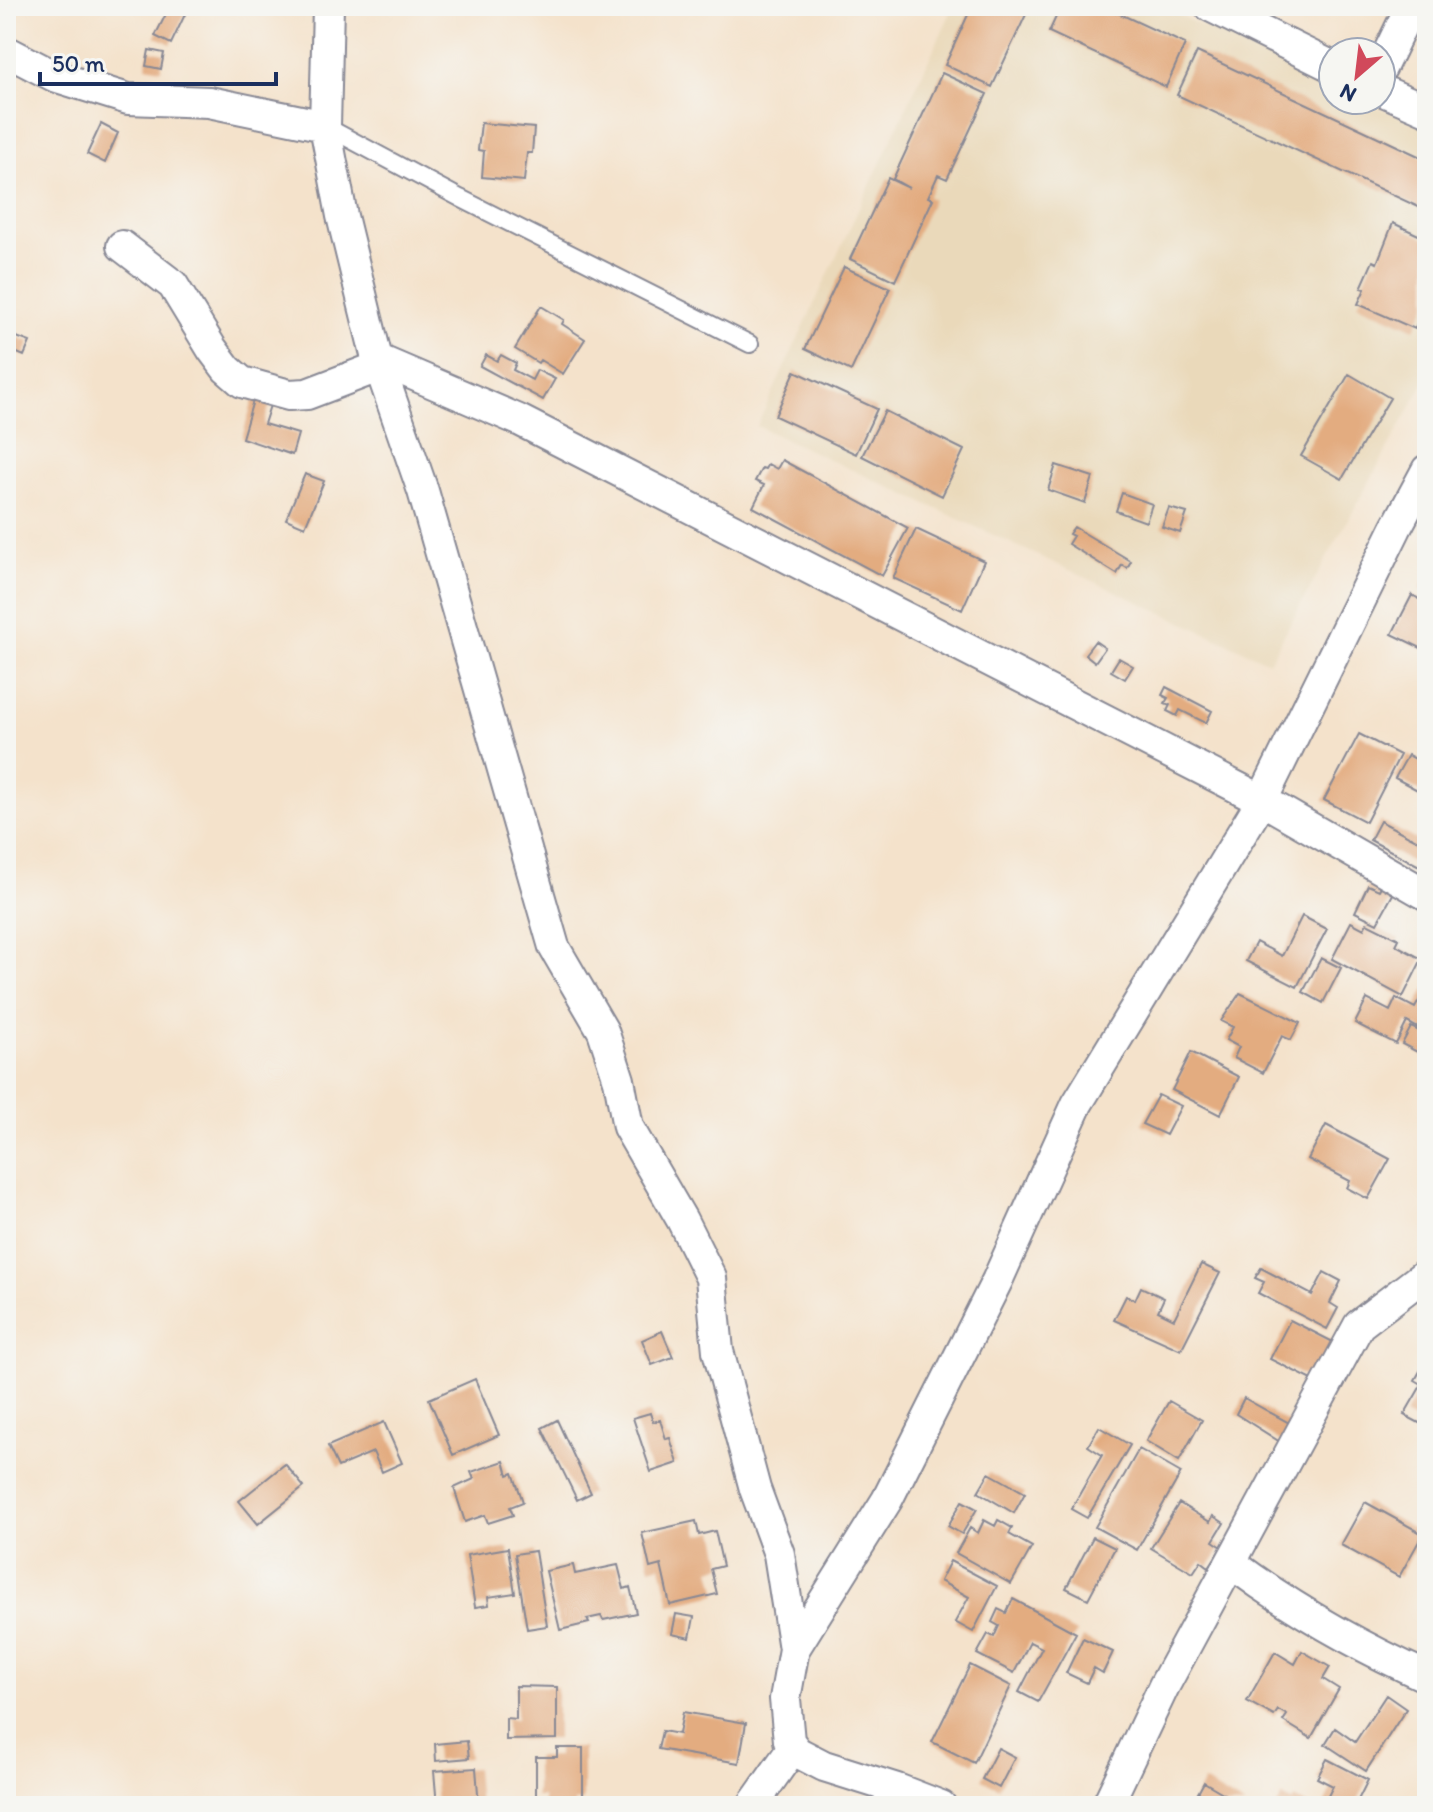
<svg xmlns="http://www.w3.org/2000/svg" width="1433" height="1812" viewBox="0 0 1433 1812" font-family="Itim,sans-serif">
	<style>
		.built { fill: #ead9ba }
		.building { fill: #e3ac80 }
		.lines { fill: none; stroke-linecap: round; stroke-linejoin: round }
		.service-casing { stroke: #888894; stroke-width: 20 }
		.minor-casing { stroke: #888894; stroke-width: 34 }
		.service { stroke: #fff; stroke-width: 16 }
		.minor { stroke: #fff; stroke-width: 30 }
	</style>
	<rect width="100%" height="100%" fill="#f6f6f2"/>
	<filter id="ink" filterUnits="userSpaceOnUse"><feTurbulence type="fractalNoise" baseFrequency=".0125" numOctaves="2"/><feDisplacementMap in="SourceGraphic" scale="16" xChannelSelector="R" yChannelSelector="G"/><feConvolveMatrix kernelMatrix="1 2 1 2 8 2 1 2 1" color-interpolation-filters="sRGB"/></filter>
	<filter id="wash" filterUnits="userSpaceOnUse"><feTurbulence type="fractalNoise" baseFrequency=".006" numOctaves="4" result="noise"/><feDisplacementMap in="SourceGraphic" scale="32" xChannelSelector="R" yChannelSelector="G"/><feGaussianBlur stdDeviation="1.8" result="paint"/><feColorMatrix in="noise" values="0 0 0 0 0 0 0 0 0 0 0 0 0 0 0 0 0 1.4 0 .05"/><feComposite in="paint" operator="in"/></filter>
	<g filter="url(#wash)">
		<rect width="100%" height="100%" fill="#f4e2cb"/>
		<path class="built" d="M954 6H1159L1333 86V100H1363L1427 130V378L1269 662 757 426Z"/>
		<g id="blocks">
			<path class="building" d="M170 6H189L171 44 155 36Z
				M972 6H1030L992 87 945 65Z
				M1061 6H1103L1185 44 1166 87 1049 32Z
				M149 50 164 53 161 69 146 66Z
				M1197 52 1427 160V211L1177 95Z
				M942 73 987 94 947 179 938 175 928 197 933 199 895 281 850 259 888 178 909 188 893 179Z
				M481 123 534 128 532 153H527L524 181 482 177 484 151 478 150Z
				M101 124 118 133 105 163 87 154Z
				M1393 223 1427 239V303L1415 329 1358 304 1365 289 1361 288 1373 261 1377 263Z
				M844 267 890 288 851 371 805 349Z
				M541 306 564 320 562 324 585 339 563 374 540 360 538 363 515 349Z
				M6 333 30 342 24 356 6 348Z
				M486 355 497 361 501 355 516 363 513 370 532 380 537 370 555 379 543 400 480 366Z
				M795 371 877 409 856 454 775 416Z
				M1349 374 1390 398 1342 479 1301 456Z
				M254 397 271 402 264 424 298 434 292 455 242 438Z
				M885 411 964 450 942 496 862 456Z
				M782 460 908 528 882 576 753 507 764 485 755 481 762 468 765 469 768 464 777 469Z
				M1056 465 1093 477 1085 503 1048 490Z
				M305 474 324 481 305 527 286 519Z
				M1122 493 1152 504 1146 522 1116 511Z
				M1169 508 1187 513 1180 533 1162 527Z
				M1074 527 1131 561 1127 568 1122 565 1117 574 1068 544 1073 536 1069 534Z
				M916 529 984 561 962 610 893 578Z
				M1427 576V651L1392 634 1412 595 1421 600 1426 591 1421 588Z
				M1095 641 1105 648 1095 662 1085 654Z
				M1119 658 1133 666 1125 679 1111 671Z
				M1166 687 1212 711 1206 723 1180 710 1177 716 1167 711 1170 705 1165 703 1168 698 1162 695Z
				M1359 734 1400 755 1366 822 1324 800Z
				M1408 755 1427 765V795L1395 778Z
				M1380 821 1420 842 1427 828V870L1370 840Z
				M1384 881 1397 887 1377 923 1355 912 1368 885 1379 890Z
				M1302 916 1327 929 1297 987 1246 961 1256 942 1282 956Z
				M1351 922 1364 929 1367 923 1399 939 1396 945 1422 959 1403 997 1332 959Z
				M1321 958 1341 968 1323 1003 1303 992Z
				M1427 986V1033L1407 1022 1396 1044 1355 1023 1367 999 1390 1011 1396 998 1415 1008Z
				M1240 993 1300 1023 1291 1040 1282 1036 1263 1073 1234 1058 1239 1047 1226 1040 1233 1027 1221 1021Z
				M1411 1027 1427 1035V1057L1402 1044Z
				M1191 1052 1239 1077 1220 1115 1172 1090Z
				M1158 1095 1181 1106 1166 1135 1142 1124Z
				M1326 1125 1390 1159 1368 1199 1347 1188 1350 1181 1308 1159Z
				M1201 1264 1220 1273 1181 1350 1114 1320 1126 1296 1135 1300 1141 1287 1164 1298 1158 1311 1174 1319Z
				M1261 1268 1312 1295 1324 1272 1341 1281 1330 1303 1338 1308 1327 1329 1258 1293 1264 1282 1255 1278Z
				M1290 1320 1337 1344 1318 1383 1270 1359Z
				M662 1331 673 1357 652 1365 642 1340Z
				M1427 1359V1427L1404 1415 1422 1384 1415 1380Z
				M475 1379 499 1435 453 1455 429 1399Z
				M1244 1398 1298 1428 1288 1447 1236 1414Z
				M1169 1401 1202 1420 1179 1461 1146 1441Z
				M650 1413 653 1422 660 1420 666 1439 670 1438 678 1463 651 1472 633 1418Z
				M557 1420 591 1493 577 1500 542 1428Z
				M384 1422 402 1463 382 1472 373 1452 338 1467 328 1446Z
				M1099 1427 1130 1445 1087 1518 1071 1509 1102 1455 1088 1446Z
				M1139 1449 1181 1473 1137 1550 1095 1527Z
				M504 1461 508 1475 513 1473 523 1502 510 1507 513 1515 488 1523 485 1515 465 1522 454 1488 474 1479 471 1472Z
				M285 1464 304 1487 258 1524 239 1501Z
				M989 1473 1025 1493 1014 1513 978 1492Z
				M962 1501 977 1509 962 1534 948 1526Z
				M1365 1502 1423 1534 1399 1577 1341 1545Z
				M1179 1503 1210 1522 1213 1516 1224 1523 1213 1541 1222 1547 1209 1567 1201 1561 1193 1573 1151 1548Z
				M984 1520 995 1526 998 1520 1012 1528 1009 1534 1032 1547 1011 1584 956 1553 970 1528 978 1533Z
				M696 1521 699 1535 715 1531 723 1566 711 1569 717 1594 670 1605 661 1565 650 1568 642 1533Z
				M1093 1537 1115 1548 1088 1599 1066 1588Z
				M508 1548 515 1593 488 1597 489 1605 475 1607 467 1555Z
				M535 1551 547 1626 527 1629 515 1554Z
				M950 1561 997 1586 973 1632 955 1622 969 1597 940 1581Z
				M573 1565 575 1574 618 1565 624 1589 630 1587 636 1613 603 1620 601 1616 587 1619 589 1623 560 1630 546 1571Z
				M1013 1599 1076 1633 1038 1702 1019 1692 1042 1648 1030 1642 1014 1673 977 1654 988 1634 994 1637 999 1626 992 1622 998 1609 1006 1613Z
				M676 1614 694 1617 690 1638 672 1634Z
				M1083 1638 1113 1652 1103 1673 1094 1668 1087 1683 1066 1673Z
				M1302 1651 1330 1667 1323 1679 1339 1689 1311 1738 1283 1721 1287 1715 1278 1710 1274 1716 1247 1701 1275 1652 1295 1664Z
				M970 1665 1011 1686 974 1763 932 1742Z
				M516 1686 557 1687V1739L506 1740V1718L516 1719Z
				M1386 1695 1406 1709 1366 1771 1325 1744 1335 1728 1355 1742Z
				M683 1712 746 1723 739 1763 658 1749 662 1731 679 1734Z
				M467 1741 469 1758 436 1761 435 1744Z
				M557 1748H583V1801L575 1802V1806H543V1797H536V1757H557Z
				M998 1748 1015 1757 999 1788 982 1779Z
				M1327 1759 1368 1780 1355 1806H1323L1333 1786 1317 1778Z
				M476 1768 479 1806H437L434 1771Z
				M1204 1782 1245 1806H1191Z
				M1282 1797 1292 1802 1294 1798 1310 1806H1277Z"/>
		</g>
	</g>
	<g filter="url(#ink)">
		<use href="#blocks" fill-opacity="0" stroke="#888894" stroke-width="2"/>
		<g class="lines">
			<defs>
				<path id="service" d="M325 126 460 198 750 344"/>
				<path id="minor" d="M328 6 325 126 342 216 377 359 423 491 554 947 603 1031 619 1080 628 1127 682 1220 711 1278 718 1351 755 1489 779 1554 794 1649 785 1699 789 1741 797 1752 824 1766 897 1789 941 1806
					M1210 6 1333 67
					M6 51 54 76 128 99 209 102 325 126
					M1381 68 1411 6
					M1381 90 1427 110
					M122 246 173 285 212 349 227 369 242 382 289 395 307 394 378 367 377 359 519 420 1262 800 1427 895
					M1231 1563C1294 1610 1356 1645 1427 1677
					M794 1649 887 1500 997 1281 1077 1104 1262 800 1396 528 1427 470
					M752 1806 793 1748
					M1107 1806 1164 1686 1359 1325 1427 1273"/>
			</defs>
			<use href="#service" class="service-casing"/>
			<use href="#minor" class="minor-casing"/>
			<use href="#service" class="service"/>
			<use href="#minor" class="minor"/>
		</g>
	</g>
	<rect width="1433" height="1812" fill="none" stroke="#f6f6f2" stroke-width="32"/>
	<g transform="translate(1357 76) rotate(208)"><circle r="38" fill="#f6f6f2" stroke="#9ea6b7" stroke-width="2"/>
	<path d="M0-6L14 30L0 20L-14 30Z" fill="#d1495b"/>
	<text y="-12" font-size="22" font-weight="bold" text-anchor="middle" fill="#1b2f5e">N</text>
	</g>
	<path d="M40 72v12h236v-12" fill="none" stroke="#1b2f5e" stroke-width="4"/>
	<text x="52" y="72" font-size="24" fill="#1b2f5e" stroke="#f6f6f2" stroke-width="6" paint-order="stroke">50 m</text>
</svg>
